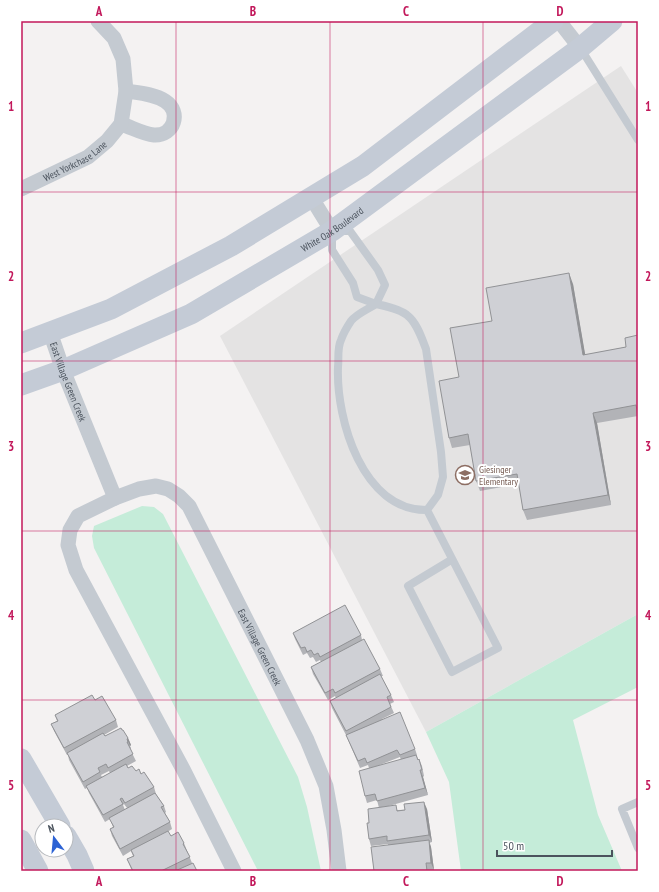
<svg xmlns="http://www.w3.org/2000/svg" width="659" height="892" viewBox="0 0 659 892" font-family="'PT Sans Narrow',sans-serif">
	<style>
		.education { fill: #e4e3e3 }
		.green { fill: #c5ecd9 }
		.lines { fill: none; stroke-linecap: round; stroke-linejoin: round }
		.lane { stroke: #c4cad1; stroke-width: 8 }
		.street { stroke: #c4cad1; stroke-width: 15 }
		.secondary { stroke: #c4cbd6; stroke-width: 21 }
		.wall { fill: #b2b3b7; fill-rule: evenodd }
		.shaded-wall { fill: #919295 }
		.building { fill: #cfd0d5; stroke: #919295 }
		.grid { fill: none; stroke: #c2185b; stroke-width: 1; stroke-opacity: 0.55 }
		.labels { text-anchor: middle; stroke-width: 4; stroke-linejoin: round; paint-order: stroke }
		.street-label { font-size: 10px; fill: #4b535d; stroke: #fff }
		.education-label { font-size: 10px; fill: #785e54; stroke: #fff; text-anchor: start }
		.neatline { fill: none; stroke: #c2185b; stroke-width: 1.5 }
		.grid-label { font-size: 13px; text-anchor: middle; font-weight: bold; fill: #c2185b }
	</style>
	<rect width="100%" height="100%" fill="#f4f2f2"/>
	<path class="education" d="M621 66 638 93V614L426 732 220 336Z"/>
	<path class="green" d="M142 506 154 507 163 514 298 777 307 807 321 871H258L94 548 92 536 94 526Z
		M638 614V687L573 720 598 815 622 871H461L449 782 426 732Z"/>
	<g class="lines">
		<path class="lane" d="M581 49 638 140
			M332 231H350L378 270 385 285 376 304 357 297 353 283 332 250Z
			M376 304C385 306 401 309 408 316 417 323 422 339 426 349L441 452 443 477 438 495 427 510C363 511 336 420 338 367 339 359 337 348 341 340 343 334 347 327 351 321 356 314 368 309 376 304Z
			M427 510 498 648 452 672 408 586 451 560
			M638 802 622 809 638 848"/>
		<g class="street">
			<path d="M559 21 580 48"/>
			<path d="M121 124C131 127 143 134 154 135 174 136 182 112 165 101 154 94 139 93 126 91"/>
			<path id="s1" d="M21 189 88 157 107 141 121 124 126 91 123 59 114 38 98 21"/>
			<path d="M311 197 332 231"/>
			<path id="s2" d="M50 332 63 370 115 498"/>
			<path id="s3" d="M234 871 184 771 76 570 68 545 70 530 78 516 115 498 139 489 156 486 168 489 179 496 189 506 307 740 326 786 334 830 339 871"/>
		</g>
		<g class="secondary">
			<path d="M21 343 111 309 231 246 363 166 553 21"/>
			<path id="s4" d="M21 385 63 370 191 314 332 231 580 48 612 21"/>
			<path d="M21 759 60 826"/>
			<path d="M66 836 77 855 84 871"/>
			<path d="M21 840 38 871"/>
		</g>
	</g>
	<path class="wall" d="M573 284 585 355 626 347 638 416 597 423 611 505 527 520 523 510 519 484 480 491 476 481 470 445 452 448 449 438 492 321Z
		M293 633 361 635 362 640 380 669 383 676H381L391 695 394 702 390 704 394 713 382 719 415 749 417 755V756L418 760 419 759 422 766 424 776 423 777 428 795 385 807 398 810 427 809 432 842 429 843 431 847 434 870H428L388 845V844L371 846 369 839V823L379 808 377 800 367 803 365 796 369 768 368 765 360 768 346 735 332 708 330 701 336 698 335 696 328 700 313 674 311 667 321 662 320 660 316 662 313 657 310 658 307 653 303 655 295 639ZM400 757 401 760 377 766Z
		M95 700 116 720 118 727 104 735 105 736 122 730 128 738 131 745 130 746 131 748 130 749 136 761 127 766 128 768 141 774 154 787 156 794 164 806 166 812 165 813 170 822 172 829 164 834 171 836 184 843 192 863 197 871H132L127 859 133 856 131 851 123 856 112 836 110 829 113 827 110 819 105 822 89 793 87 788 85 789 69 760 68 755H67L54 731 51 724 57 721 55 715ZM109 771 110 773 102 777 101 775ZM124 804 127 808 125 810 123 805Z"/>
	<path class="shaded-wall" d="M569 273 573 284 587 365 583 355Z
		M593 413 597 423 611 505 608 495Z
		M128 738 131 745 130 746 127 739Z
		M420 770 423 777 428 795 425 788Z
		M424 802 427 809 432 842 429 835Z
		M429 840 431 847 434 870 431 863Z"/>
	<path class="building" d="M569 273 583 355 626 347 625 338 638 335V416L636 405 593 413 608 495 523 510 517 474 476 481 468 434 449 438 439 381 459 377 450 328 492 321 486 288Z
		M345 605 361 635 320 657 318 653 314 655 311 650 307 652 305 647 301 648 293 633Z
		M364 639 380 669 335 693 333 689 325 693 311 667Z
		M380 674 391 695 387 697 391 707 346 731 330 701Z
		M92 695 95 700 102 696 116 720 64 748 51 724 58 721 55 715Z
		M400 712 415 749 400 755 397 750 367 763 365 758 358 761 346 735Z
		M121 728 122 730H123L128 738 127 739 128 742H127L133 754 108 768 106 764 98 768 100 772 83 782 67 753 103 733 105 736Z
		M416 755 418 760 419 759 422 770H420L425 788 377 801 375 794 365 796 359 771Z
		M126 764 128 768 132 766 136 771 139 769 141 774 144 772 154 787 125 803 122 798 120 799 123 804 103 815 86 786Z
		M155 793 164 806 161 807 170 822 120 849 110 829 114 827 109 818Z
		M424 802 429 835 387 841V836L369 839 367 823H369L368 809 396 805 397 811 405 810 404 804Z
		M168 831 171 836 178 832 184 843 183 844 190 857 161 871H133L127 859 134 856 131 850Z
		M429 840 431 863H426L427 871H374L371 847Z
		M193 863 197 871H175Z"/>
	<path class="grid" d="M176 21V871M330 21V871M483 21V871M21 192H638M21 361H638M21 531H638M21 700H638"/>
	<defs>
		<symbol id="school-ring" viewBox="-11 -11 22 22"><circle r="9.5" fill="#fff" stroke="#8d6e63" stroke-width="1.5"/><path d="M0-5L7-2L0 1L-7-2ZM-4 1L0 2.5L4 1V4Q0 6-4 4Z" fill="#8d6e63"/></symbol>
	</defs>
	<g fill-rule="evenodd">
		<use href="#school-ring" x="454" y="464" width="22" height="22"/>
	</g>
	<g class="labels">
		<g class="street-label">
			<text dy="4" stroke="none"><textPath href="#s1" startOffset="61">West Yorkchase Lane</textPath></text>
			<text dy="4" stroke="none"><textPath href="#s4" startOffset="349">White Oak Boulevard</textPath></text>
			<text dy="4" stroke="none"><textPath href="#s2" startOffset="53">East Village Green Creek</textPath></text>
			<text dy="4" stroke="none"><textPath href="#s3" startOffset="679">East Village Green Creek</textPath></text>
		</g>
		<g class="education-label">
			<text x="479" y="473">Giesinger<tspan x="479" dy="12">Elementary</tspan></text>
		</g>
	</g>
	<rect width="659" height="892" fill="none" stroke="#ffffff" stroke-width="44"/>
	<g transform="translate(54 838) rotate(344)"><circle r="19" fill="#ffffff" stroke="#b7babe"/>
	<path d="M0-3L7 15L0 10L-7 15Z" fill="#2c62d4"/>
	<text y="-6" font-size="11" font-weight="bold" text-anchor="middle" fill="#4b535d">N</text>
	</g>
	<path d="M497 850v6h115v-6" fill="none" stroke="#4b535d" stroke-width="2"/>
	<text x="503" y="850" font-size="12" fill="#4b535d" stroke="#ffffff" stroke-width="3" paint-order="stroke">50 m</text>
	<rect x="22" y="22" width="615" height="848" class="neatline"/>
	<g class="grid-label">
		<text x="99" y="16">A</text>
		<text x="253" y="16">B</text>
		<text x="406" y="16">C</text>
		<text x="560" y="16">D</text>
		<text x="11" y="111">1</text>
		<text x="648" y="111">1</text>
		<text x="11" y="281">2</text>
		<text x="648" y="281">2</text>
		<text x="11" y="451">3</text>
		<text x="648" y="451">3</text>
		<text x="11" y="620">4</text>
		<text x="648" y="620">4</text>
		<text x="11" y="790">5</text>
		<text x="648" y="790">5</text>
		<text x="99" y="886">A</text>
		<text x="253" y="886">B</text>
		<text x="406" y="886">C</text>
		<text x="560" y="886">D</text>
	</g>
</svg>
